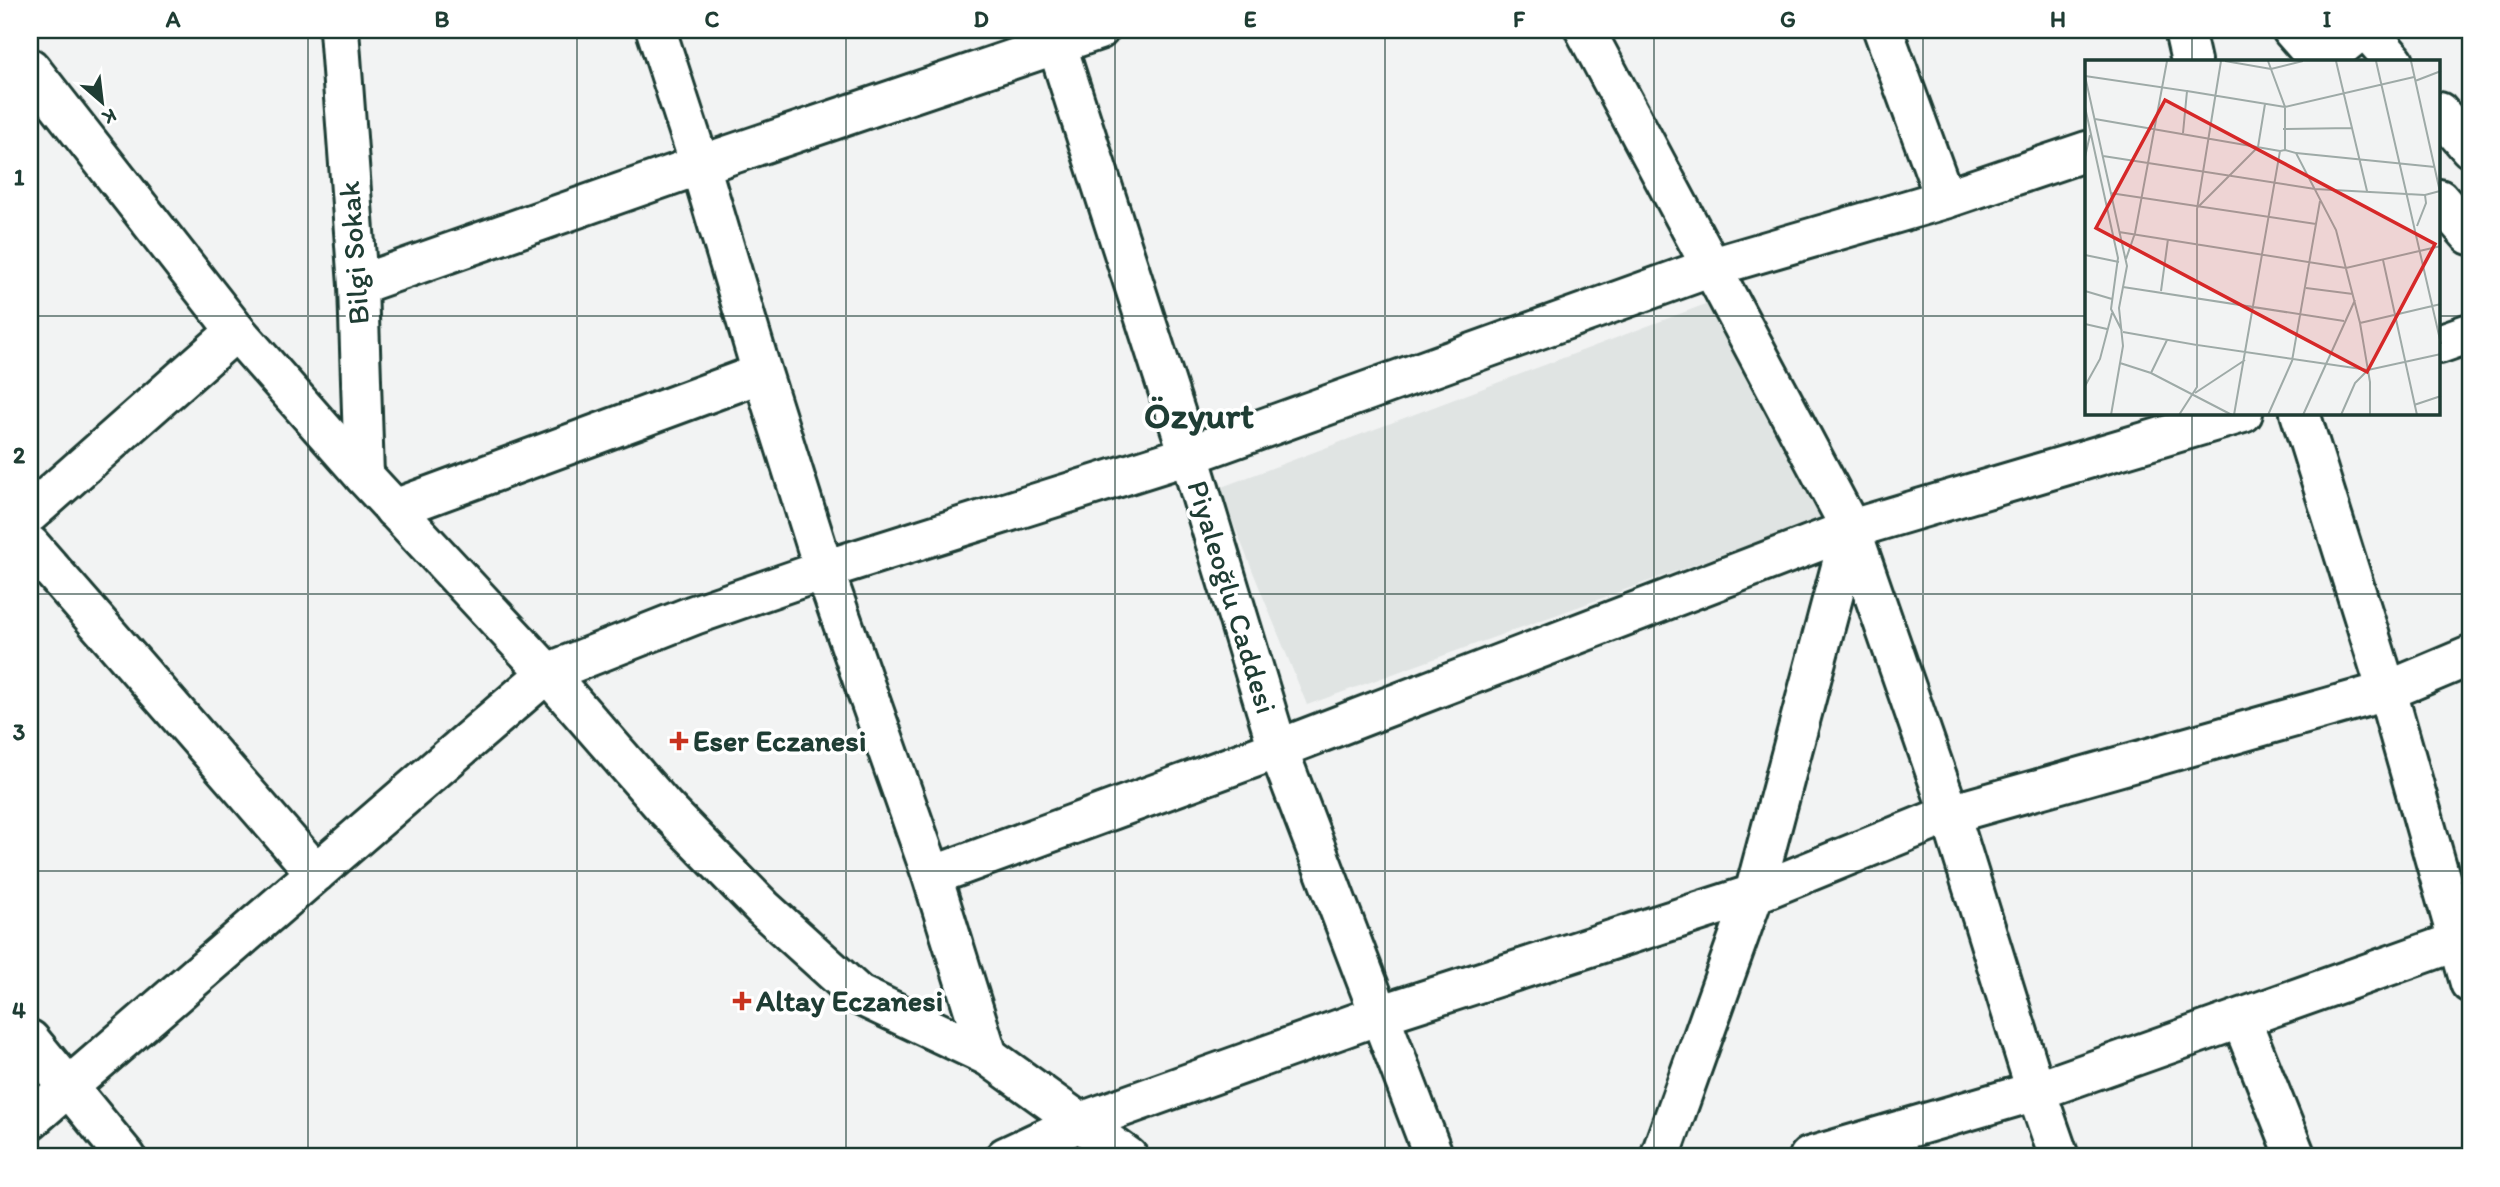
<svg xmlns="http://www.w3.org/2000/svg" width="2500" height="1187" viewBox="0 0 2500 1187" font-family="Itim,sans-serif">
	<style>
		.built { fill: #e0e4e3 }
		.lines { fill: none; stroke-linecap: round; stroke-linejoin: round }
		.street-casing { stroke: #1f3d34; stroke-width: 44 }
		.secondary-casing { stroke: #1f3d34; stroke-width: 44 }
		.street { stroke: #fff; stroke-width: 38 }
		.secondary { stroke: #fff; stroke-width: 38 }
		.grid { fill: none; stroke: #1f3d34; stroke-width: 2; stroke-opacity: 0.55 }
		.poi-dot { fill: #c8321e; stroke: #fff; stroke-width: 2.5 }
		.labels { text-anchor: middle; stroke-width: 7; stroke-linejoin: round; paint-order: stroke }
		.street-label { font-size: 30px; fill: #1f3d34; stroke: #fff }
		.poi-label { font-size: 30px; font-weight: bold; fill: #1f3d34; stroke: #fff; text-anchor: start }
		.district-label { font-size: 37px; font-weight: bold; fill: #1f3d34; stroke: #fff }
		.inset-road { fill: none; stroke: #9eaaa7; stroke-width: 2 }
		.view { fill: #d62828; fill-opacity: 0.15; stroke: #d62828; stroke-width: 3.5 }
		.inset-edge { fill: none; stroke: #1f3d34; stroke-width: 3.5 }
		.neatline { fill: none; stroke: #1f3d34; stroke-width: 2.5 }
		.grid-label { font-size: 23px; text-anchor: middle; font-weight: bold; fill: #1f3d34 }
	</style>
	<rect width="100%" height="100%" fill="#f2f3f3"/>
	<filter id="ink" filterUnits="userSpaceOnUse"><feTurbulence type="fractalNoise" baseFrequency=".0143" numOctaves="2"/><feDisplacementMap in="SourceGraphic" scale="14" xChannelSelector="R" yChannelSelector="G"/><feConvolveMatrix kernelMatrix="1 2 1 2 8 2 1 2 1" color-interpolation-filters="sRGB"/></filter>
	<g filter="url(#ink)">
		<path class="built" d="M1735 293 1829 516 1307 705 1219 488Z"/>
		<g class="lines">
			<defs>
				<path id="street" d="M339 30 358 285 364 476
					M656 30 700 165 762 373 824 570 932 876 988 1056
					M1585 30 1851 529 1950 814 2036 1091 2059 1157
					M1883 30 1945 199
					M2184 30 2191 61
					M358 285 700 165 1099 30
					M2439 344 2470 333
					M2300 413 2387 691 2470 983
					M394 509 762 373
					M30 513 236 331
					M30 545 316 873
					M932 876 1278 749 1851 529 2243 413
					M2241 1019 2296 1157
					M30 1040 126 1157
					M30 1120 547 673 694 615 824 570 1189 455 1712 267 1945 199 2087 151
					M1005 1157 1078 1123 1379 1015 1754 894 1950 814 2387 691 2470 656
					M1660 1157 1754 894 1851 529"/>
				<path id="secondary" d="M1052 30 1189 455 1278 749 1434 1157
					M2292 30 2319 61
					M2367 30 2394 61
					M2323 61 2361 30
					M30 68 236 331 364 476 547 673 664 807 763 908 859 995 988 1056 1128 1157
					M2439 112 2470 148
					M2439 199 2470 235
					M1809 1157 2036 1091 2470 937"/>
			</defs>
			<use href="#street" class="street-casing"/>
			<use href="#secondary" class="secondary-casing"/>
			<use href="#street" class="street"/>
			<use href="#secondary" class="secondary"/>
		</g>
	</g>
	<path class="grid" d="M308 30V1157M577 30V1157M846 30V1157M1115 30V1157M1385 30V1157M1654 30V1157M1923 30V1157M2192 30V61M30 316H2087M2439 316H2470M2192 413V1157M30 594H2470M30 871H2470"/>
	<g class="poi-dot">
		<path d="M675.5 730.5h7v7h7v7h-7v7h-7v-7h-7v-7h7z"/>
		<path d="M738.5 990.5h7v7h7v7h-7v7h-7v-7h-7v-7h7z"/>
	</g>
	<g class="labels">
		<g class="street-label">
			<text transform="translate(354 253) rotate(-94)" y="10">Bilgi Sokak</text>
			<text transform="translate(1232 597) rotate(73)" y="10">Piyaleoğlu Caddesi</text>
		</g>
		<g class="poi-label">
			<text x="693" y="751">Eser Eczanesi</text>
			<text x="756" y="1011">Altay Eczanesi</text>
		</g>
		<g class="district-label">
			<text x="1199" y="428">Özyurt</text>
		</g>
	</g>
	<g transform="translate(2085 60)">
		<rect width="355" height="355" fill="#f2f3f3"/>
		<path class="inset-road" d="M136 1 112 149V285L283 310 356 294M140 1 186 9 218 1M251 1 282 131M291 1 356 284M326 1 355 132M0 16 102 31 98 73M0 16 42 206 34 248 38 286 26 355M330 21 356 11M102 31 200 47 329 17M0 47 33 198 26 249 37 271M10 59 195 91M198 69 267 68M200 90 211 93 251 170 275 263 285 322V355M211 93 350 107M18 96 230 129 340 135 355 131M0 97 5 75M25 133 231 164M113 147 173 87 180 44M332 166 341 143 340 135M34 172 261 208 356 186M0 195 34 202M41 199 50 173 82 1M298 200 332 355M38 227 259 261M221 228 268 234M0 231 27 239M76 231 83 179M275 263 356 244M0 264 22 269M38 272 112 285V327L94 355M35 303 66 313 147 355M66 313 82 280M0 326 15 299 27 253M110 333 160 300M329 345 356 336M149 355 195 91 200 90V47L183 1M183 355 207 301 235 141M218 355 270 240M256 355 270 323 283 310"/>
		<path class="view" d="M80 40 350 184 282 312 11 168Z"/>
		<rect width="355" height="355" class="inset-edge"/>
	</g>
	<rect width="2500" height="1187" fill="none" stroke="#fff" stroke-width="77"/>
	<g transform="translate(102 102) rotate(152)" stroke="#ffffff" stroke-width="5" paint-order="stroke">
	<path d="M0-5L12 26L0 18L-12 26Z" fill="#1f3d34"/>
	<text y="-10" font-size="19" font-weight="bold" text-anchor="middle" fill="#1f3d34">K</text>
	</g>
	<rect x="38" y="38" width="2424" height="1110" class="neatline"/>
	<g class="grid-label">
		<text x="173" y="27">A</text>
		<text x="442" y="27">B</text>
		<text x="712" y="27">C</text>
		<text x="981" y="27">D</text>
		<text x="1250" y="27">E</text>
		<text x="1519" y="27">F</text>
		<text x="1788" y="27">G</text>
		<text x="2058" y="27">H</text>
		<text x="2327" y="27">I</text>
		<text x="19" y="185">1</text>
		<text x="19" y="463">2</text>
		<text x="19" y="740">3</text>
		<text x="19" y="1018">4</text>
	</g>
</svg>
